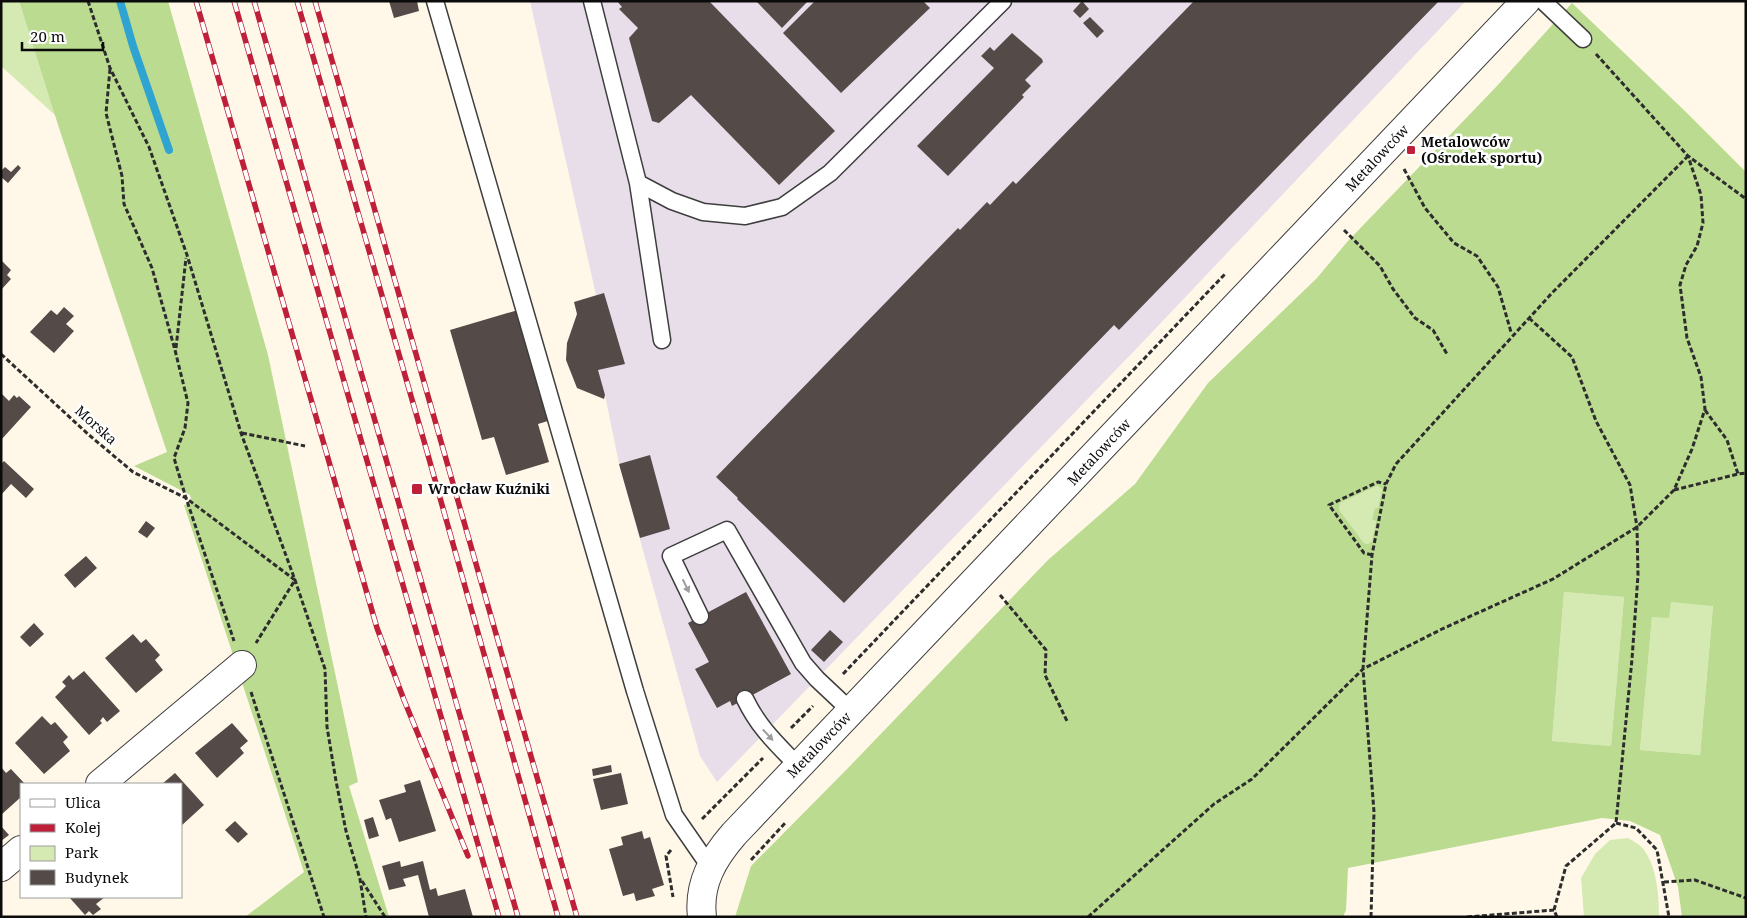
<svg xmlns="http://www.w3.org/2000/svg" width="1747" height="918" viewBox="0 0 1747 918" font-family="'Noto Serif',serif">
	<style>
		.industrial { fill: #e8deea }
		.green { fill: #d5eab2 }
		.forest { fill: #bbdb91; fill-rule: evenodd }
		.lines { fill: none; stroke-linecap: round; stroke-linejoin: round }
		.stream { stroke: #30a4d1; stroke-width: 8 }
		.building { fill: #544a47 }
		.service-casing { stroke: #3e3e3e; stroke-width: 19 }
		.minor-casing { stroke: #3e3e3e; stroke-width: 30 }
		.tertiary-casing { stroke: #3e3e3e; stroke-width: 30 }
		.path { stroke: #2d2d2d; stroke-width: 3; stroke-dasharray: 5 2.5; stroke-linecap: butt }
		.service { stroke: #fff; stroke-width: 16 }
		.minor { stroke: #fff; stroke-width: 28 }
		.tertiary { stroke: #fff; stroke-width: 28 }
		.rail-casing { stroke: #be1f39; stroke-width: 5.5 }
		.rail { stroke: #fff; stroke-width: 4; stroke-dasharray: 11; stroke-linecap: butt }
		.oneway { fill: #9d9d9d }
		.poi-dot { fill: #be1f39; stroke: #fff; stroke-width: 2 }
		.labels { text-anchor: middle; stroke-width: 5; stroke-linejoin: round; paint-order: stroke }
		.poi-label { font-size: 14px; font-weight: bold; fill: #0b0b0b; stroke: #fff; text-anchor: start }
		.street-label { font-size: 14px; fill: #0b0b0b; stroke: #fff }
	</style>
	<rect width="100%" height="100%" fill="#fff8e8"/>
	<path class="industrial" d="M530 1H1466L1139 346 717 782 700 756 619 464 605 395 574 302 596 295Z"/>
	<path class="green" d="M1 1H19L56 116 1 66Z
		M1377 486 1382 489 1378 508 1372 520 1376 521 1372 541 1368 544 1364 543 1338 510 1340 503Z
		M1564 592 1624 597 1611 746 1552 741Z
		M1671 602 1713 605 1700 755 1640 750 1652 616Z
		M1628 838C1633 841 1641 845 1644 850 1657 868 1659 895 1659 917H1584L1581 878 1595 854 1610 840Z"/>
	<path class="forest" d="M19 1H168L268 355 358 782 349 786 389 917H245L304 872 184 505 192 503 190 495 134 466 167 452 59 128Z
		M1572 3 1687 113 1746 172V917H1682L1678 887 1660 835 1630 821 1602 818 1348 868 1346 910 1343 917H735L751 866 849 767 1048 560 1135 484 1208 383 1317 278 1347 242 1496 87ZM1377 486 1382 489 1378 508H1375L1372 520 1376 521 1372 541 1368 544 1364 543 1339 510 1340 503ZM1564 592 1624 597 1611 746 1552 741ZM1671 602 1713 606 1700 755 1640 750 1652 617 1669 618Z"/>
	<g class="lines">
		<path class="stream" d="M120 1 133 46 169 150"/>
	</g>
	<path class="building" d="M389 1H417L419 11 394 18Z
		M617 1H709L835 131 779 185 691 95 659 123 652 121 629 38 638 28 619 9 622 7Z
		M756 1H808L782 28Z
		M815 1H923L930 8 841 93 783 33Z
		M1082 1 1089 9 1080 18 1073 11Z
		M1194 1H1439L1119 330 1114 325 844 603 737 499 738 498 716 477 958 228 960 230 987 202 990 205 1013 181 1016 184Z
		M1090 17 1104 31 1097 38 1083 23Z
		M1012 33 1042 59 1043 62 1025 80 1031 86 1022 95 1024 97 948 176 917 146 994 68 981 56 990 47 994 51Z
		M18 165 21 168 8 183 1 177V171L5 167 11 172Z
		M1 260 11 270 7 275 11 279 1 290Z
		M604 293 625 364 598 370 605 395 604 399 577 388 566 360 567 343 577 314 574 302Z
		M64 307 74 316 66 324 74 331 54 353 30 332 51 310 57 315Z
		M518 310 551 420 538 424 549 462 506 475 494 437 482 440 450 330Z
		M1 393 9 401 14 395 17 398 19 396 31 407 1 440Z
		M650 455 670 529 640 538 619 464Z
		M4 461 34 489 26 498 11 484 1 495V464Z
		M146 521 155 528 147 538 138 532Z
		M86 556 97 568 75 588 64 575Z
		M746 592 791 674 732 706 730 701 717 708 695 669 709 662 688 623Z
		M34 623 44 634 30 647 20 637Z
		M830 630 843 642 824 662 811 650Z
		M133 634 141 643 146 639 160 655 155 660 163 670 136 693 105 658Z
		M84 671 120 711 107 722 103 717 100 721 102 723 89 735 55 697 66 686 62 682 69 675 73 680Z
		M42 716 51 725 55 722 68 737 63 742 70 751 44 774 15 743Z
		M232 723 248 741 240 748 244 753 217 778 195 753Z
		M611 765 612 772 593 776 592 769Z
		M1 767 6 773 11 769 25 784H21V797L1 815Z
		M175 773 204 805 181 826V784H162Z
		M621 773 628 804 601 810 593 779Z
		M420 780 436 831 399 842 391 818 386 820 379 800 406 792 404 785Z
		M373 817 379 836 369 839 364 820Z
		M235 821 248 834 238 843 225 830Z
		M1 826 9 835 1 841Z
		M642 831 644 839 650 837 664 885 652 889 655 896 636 901 634 893 623 896 609 849 623 845 621 837Z
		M400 861 401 867 423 861 430 890 436 888 438 896 465 889 473 917H429L418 875 403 879 406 886 389 890 382 866Z
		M69 897H105L96 904 101 909 93 915 89 911 85 915Z"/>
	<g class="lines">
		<defs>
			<path id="service" d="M435 1 635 691 674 815 710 867
				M592 1 638 183 662 340
				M1543 1 1583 39
				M638 183 672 201 703 212 745 216 782 207 830 173 1003 1
				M700 616 671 556 727 530 803 663 817 679 851 711
				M745 699C759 728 776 743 798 766"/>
			<path id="minor" d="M100 784 242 665
				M1 867 21 850"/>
			<path id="tertiary" d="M702 917C698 884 713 858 734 834L1526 1"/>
		</defs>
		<use href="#service" class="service-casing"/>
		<use href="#minor" class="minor-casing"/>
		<use href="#tertiary" class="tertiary-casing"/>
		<path class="path" d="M88 1 110 68 149 147 187 255 241 433 295 580 325 669 327 727 336 781 346 831 360 879 366 917
			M1596 54 1688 156 1746 199
			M110 69 106 113 122 176 124 204 152 268 175 350 188 403 185 428 174 458 186 498 234 641
			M1404 169 1425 208 1454 243 1477 256 1498 287 1511 332
			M1344 230 1380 266 1393 289 1415 318 1433 330 1447 354
			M1529 318 1572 357 1596 421 1630 485 1637 527 1638 575 1632 659 1616 823 1566 866 1554 910 1557 917
			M176 348 186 258
			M1 354 89 435 133 472 186 498 295 580 256 643
			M1705 410 1727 440 1738 474
			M242 433 305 446
			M1674 490 1738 474 1746 473
			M1372 555 1364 553 1329 505 1378 482 1386 484
			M1000 595 1046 650 1045 675 1067 721
			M843 674 1225 274
			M251 692 324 917
			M791 728 813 706
			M702 819 763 758
			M1616 823 1636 828 1657 850 1669 917
			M671 850 666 856 673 897
			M751 860 786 822
			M362 881 385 917
			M1664 882 1695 880 1746 898
			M1088 917 1214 804 1252 779 1363 669 1442 629 1553 579 1637 527 1674 490 1692 449 1705 409 1701 377 1687 338 1680 285 1686 265 1697 246 1703 223 1701 195 1688 156
			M1371 917 1374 812 1363 669 1372 555 1386 484 1396 464 1552 293 1688 156
			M1467 917 1554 910"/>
		<use href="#service" class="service"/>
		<use href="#minor" class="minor"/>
		<use href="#tertiary" class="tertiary"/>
		<defs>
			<path id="rail" d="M196 1 377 628 404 700 468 856
				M234 1 499 917
				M254 1 518 917
				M297 1 426 448 558 917
				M315 1 577 917"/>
		</defs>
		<use href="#rail" class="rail-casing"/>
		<use href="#rail" class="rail"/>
	</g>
	<defs><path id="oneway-solid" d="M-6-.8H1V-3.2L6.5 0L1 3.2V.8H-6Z" transform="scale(1.25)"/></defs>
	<g class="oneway">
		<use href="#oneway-solid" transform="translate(686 586) rotate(64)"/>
		<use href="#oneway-solid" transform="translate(768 735) rotate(47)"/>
	</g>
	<g class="poi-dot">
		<rect x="1406" y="145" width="10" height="10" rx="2.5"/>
		<rect x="411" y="483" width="12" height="12" rx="2.5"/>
	</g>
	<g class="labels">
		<g class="poi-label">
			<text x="1421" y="147">Metalowców<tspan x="1421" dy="16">(Ośrodek sportu)</tspan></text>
			<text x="428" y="494">Wrocław Kuźniki</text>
		</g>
		<g class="street-label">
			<text transform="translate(1377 158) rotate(-47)" y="5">Metalowców</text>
			<text transform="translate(96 425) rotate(42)" y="5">Morska</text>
			<text transform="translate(1099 452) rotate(-47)" y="5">Metalowców</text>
			<text transform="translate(819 745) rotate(-46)" y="5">Metalowców</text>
		</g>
	</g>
	<rect width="1747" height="918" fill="none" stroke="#0b0b0b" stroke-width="5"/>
	<rect x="20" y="783" width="162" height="115" fill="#ffffff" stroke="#9d9d9d"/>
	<rect x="30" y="799" width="25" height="8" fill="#ffffff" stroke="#9d9d9d"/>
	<text x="65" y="808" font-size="15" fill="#0b0b0b">Ulica</text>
	<rect x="30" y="824" width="25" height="8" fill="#be1f39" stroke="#9d9d9d"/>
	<text x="65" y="833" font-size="15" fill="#0b0b0b">Kolej</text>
	<rect x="30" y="846" width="25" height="15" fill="#d5eab2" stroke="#9d9d9d"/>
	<text x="65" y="858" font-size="15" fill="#0b0b0b">Park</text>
	<rect x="30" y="870" width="25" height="15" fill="#544a47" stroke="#9d9d9d"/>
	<text x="65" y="883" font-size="15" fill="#0b0b0b">Budynek</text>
	<path d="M22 42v8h81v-8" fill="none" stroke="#0b0b0b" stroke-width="2.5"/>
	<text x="30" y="42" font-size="15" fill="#0b0b0b" stroke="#ffffff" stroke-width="4" paint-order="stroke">20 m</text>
</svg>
